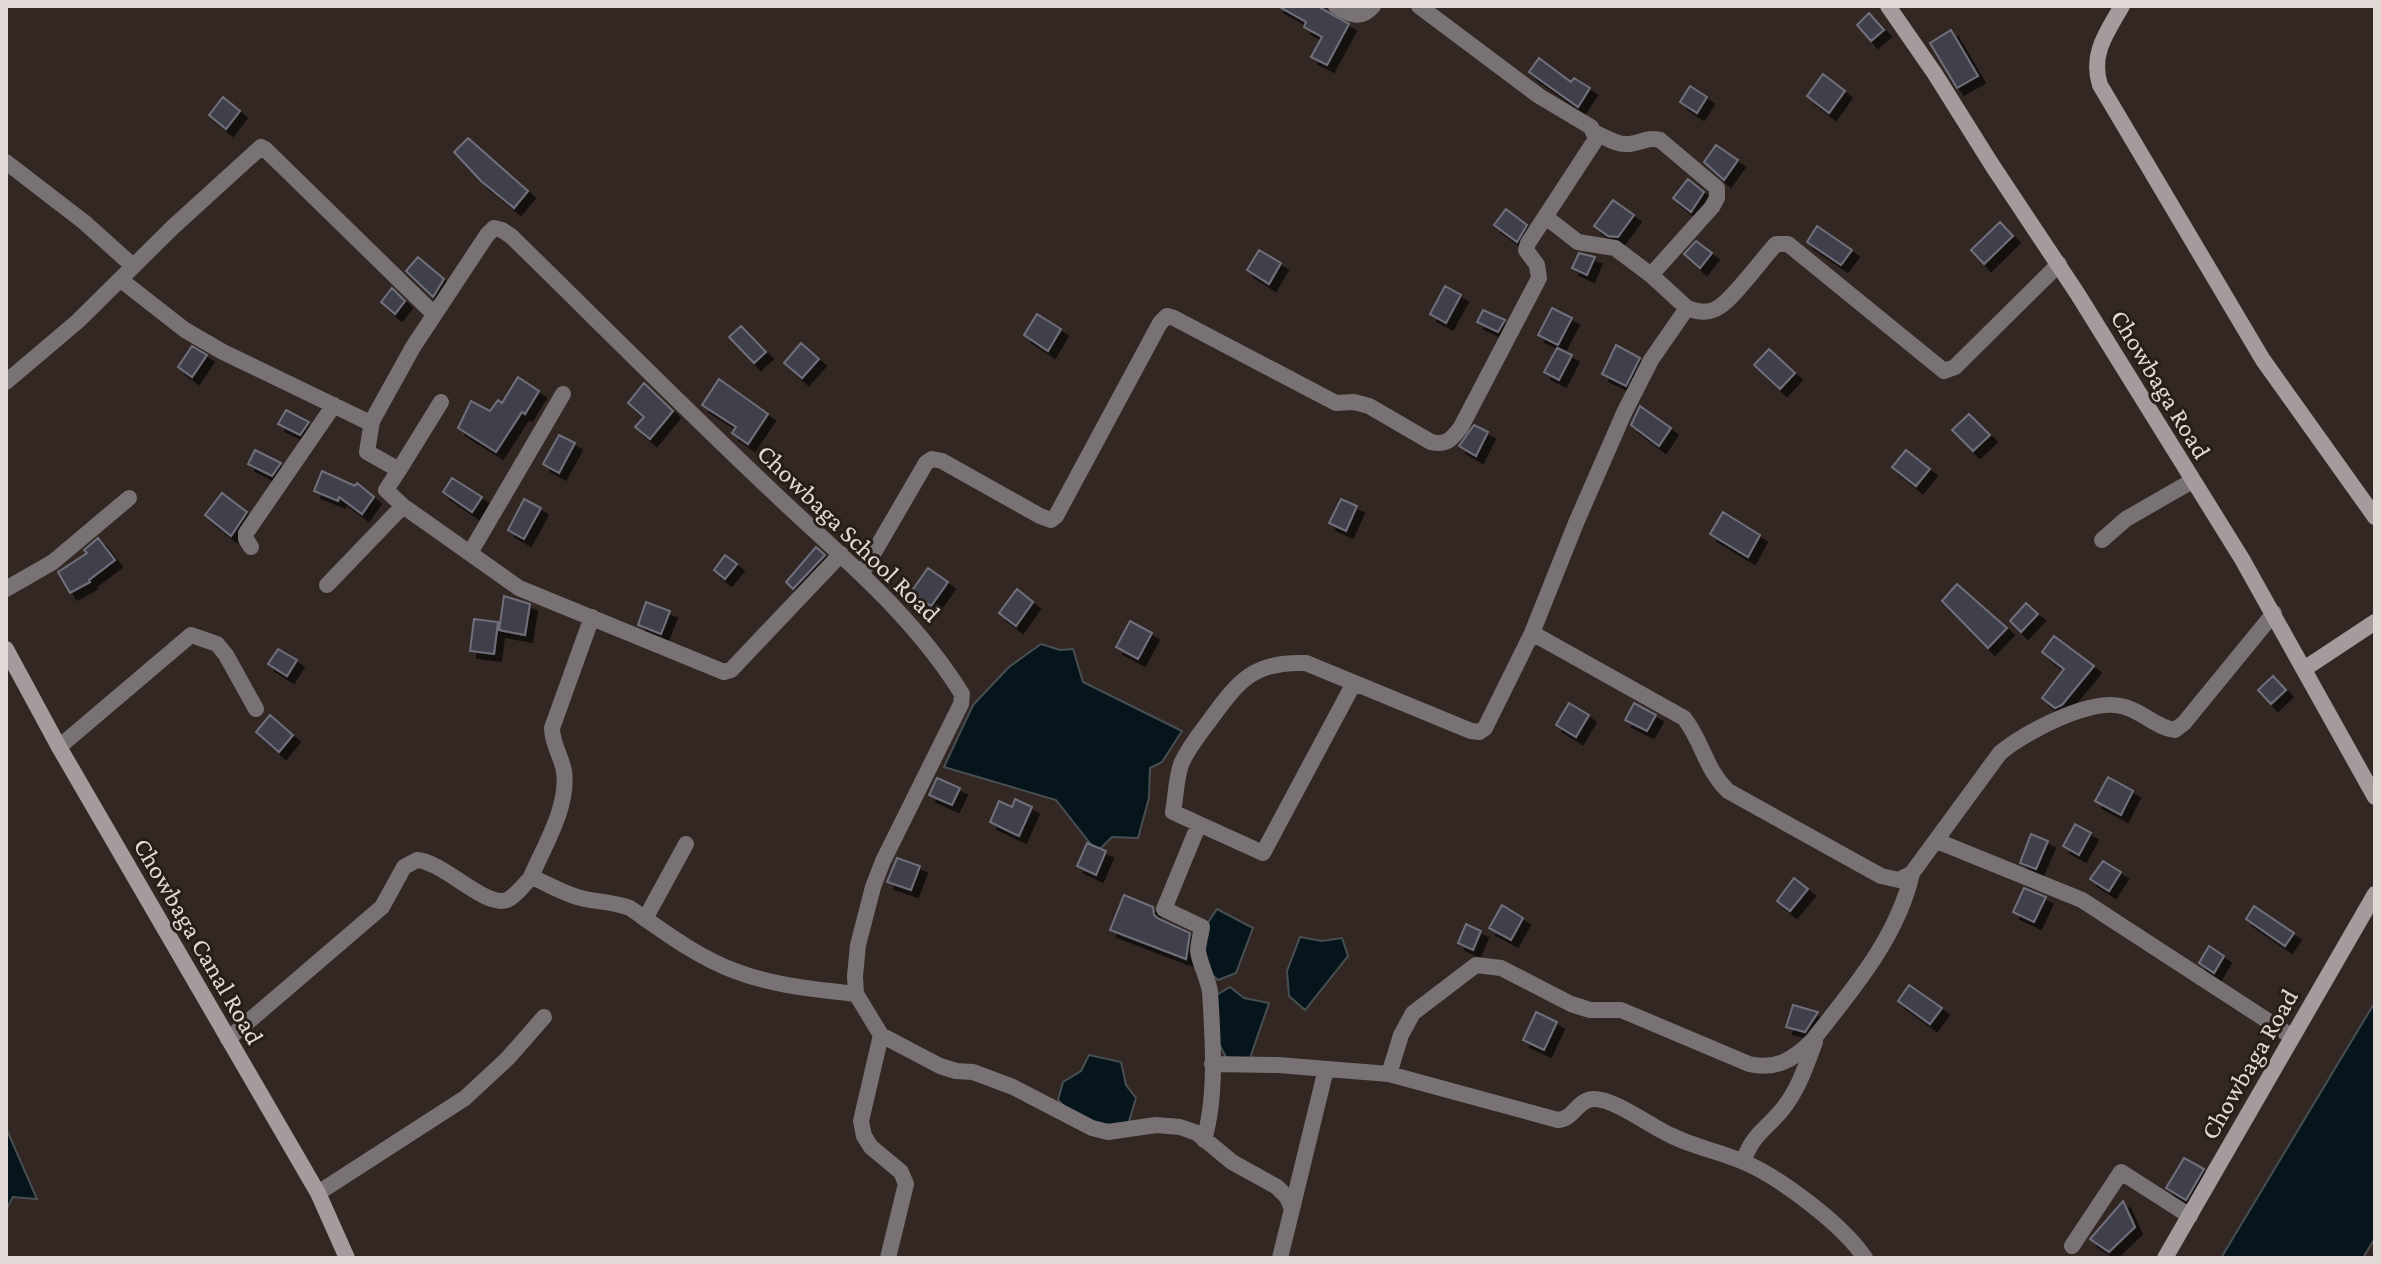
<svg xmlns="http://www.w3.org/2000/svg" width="2381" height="1264" viewBox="0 0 2381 1264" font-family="'Crimson Pro',serif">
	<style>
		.water { fill: #06141b; stroke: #474f53; stroke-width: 2 }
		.building { fill: #41404c; stroke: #706f7c; stroke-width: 2; filter: url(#shadow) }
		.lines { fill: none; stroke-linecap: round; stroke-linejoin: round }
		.street { stroke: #797274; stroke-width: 16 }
		.secondary { stroke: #a59b9d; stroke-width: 16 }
		.labels { text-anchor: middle; stroke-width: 6; stroke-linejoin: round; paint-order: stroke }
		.street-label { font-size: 26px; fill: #e0d9d5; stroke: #281e18 }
	</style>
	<defs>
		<filter id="shadow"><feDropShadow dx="7" dy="7" stdDeviation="0" flood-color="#0009"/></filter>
	</defs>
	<rect width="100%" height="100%" fill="#322722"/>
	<path class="water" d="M1041 644 1060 650 1073 649 1083 682 1182 731 1162 762 1150 768 1149 798 1138 838 1112 837 1097 852 1056 800 944 767 973 705 1009 667Z
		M1217 909 1253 928 1236 973 1218 980 1201 965 1203 930Z
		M1300 937 1322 941 1342 938 1348 956 1305 1010 1289 996 1287 971Z
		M1230 987 1244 998 1269 1003 1250 1058 1230 1065 1214 1034 1215 996Z
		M2375 1002V1238L2363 1258H2221Z
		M1089 1055 1121 1062 1126 1085 1136 1098 1127 1128 1076 1119 1058 1100 1063 1082 1081 1071Z
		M6 1128 37 1199 13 1197 6 1210Z"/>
	<path class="building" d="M1278 6H1317L1349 24 1327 65 1311 57 1322 37 1304 27 1306 22Z
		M1869 13 1884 30 1871 41 1857 25Z
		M1951 30 1978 76 1957 88 1930 43Z
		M1539 58 1571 82 1574 78 1590 88 1578 107 1529 72Z
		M1823 74 1845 91 1829 113 1807 96Z
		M1690 86 1707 97 1697 113 1680 102Z
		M223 97 240 111 226 129 209 115Z
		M468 138 528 191 514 208 481 181 454 152Z
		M1716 145 1738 160 1724 180 1704 162Z
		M1688 179 1704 192 1691 212 1673 198Z
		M1613 200 1634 215 1618 237 1608 236 1594 226Z
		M1506 209 1527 225 1517 242 1494 225Z
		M2000 222 2013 236 1984 264 1971 250Z
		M1817 226 1852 250 1841 265 1807 242Z
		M1696 241 1712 253 1700 268 1684 254Z
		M1259 250 1281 263 1269 284 1247 270Z
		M1579 253 1595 257 1587 275 1572 268Z
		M418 257 444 279 433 297 406 271Z
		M1445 286 1461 295 1446 323 1430 314Z
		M392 288 405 301 395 314 381 302Z
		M1552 308 1572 318 1558 345 1538 335Z
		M1483 310 1505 320 1498 332 1477 322Z
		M1037 314 1061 329 1048 351 1024 335Z
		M741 326 766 352 754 363 729 337Z
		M801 343 819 359 802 378 784 363Z
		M1616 345 1640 358 1626 386 1602 374Z
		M192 346 207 355 192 377 178 367Z
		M1557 348 1572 355 1559 380 1544 372Z
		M1769 349 1795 373 1780 389 1754 365Z
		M518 377 539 391 525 414 522 412 496 452 458 428 471 401 490 411 498 400 502 403Z
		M719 379 768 414 748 444 732 433 736 427 702 405Z
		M644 383 673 411 650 439 635 427 644 417 628 403Z
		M1640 406 1671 428 1659 446 1631 425Z
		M286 410 309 422 300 435 278 424Z
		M1969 414 1990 435 1973 451 1952 430Z
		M1474 425 1488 432 1476 456 1459 446Z
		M559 435 575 443 559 473 543 464Z
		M255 450 281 463 272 476 248 464Z
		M1906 450 1930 469 1916 486 1892 467Z
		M322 471 355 486 357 483 374 497 362 514 339 497 338 501 314 491Z
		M452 478 482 497 472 512 443 492Z
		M222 493 247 512 231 536 205 515Z
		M524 499 541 508 524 539 508 530Z
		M1341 499 1357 506 1346 531 1329 523Z
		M1723 512 1760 535 1748 557 1710 534Z
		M98 538 115 560 89 580 90 582 70 593 58 572 87 553 84 550Z
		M816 547 825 555 793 589 786 582Z
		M725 555 737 564 725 579 714 570Z
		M928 568 948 582 931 606 911 592Z
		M1957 584 2007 628 1988 648 1942 601Z
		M1017 589 1033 602 1016 626 999 613Z
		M504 596 530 604 525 635 499 630Z
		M646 602 670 611 661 634 638 625Z
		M2026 603 2038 614 2021 632 2010 621Z
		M474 619 498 622 494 654 470 651Z
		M1130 621 1152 633 1138 659 1116 647Z
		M2054 636 2094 666 2062 705 2055 708 2042 698 2064 669 2042 652Z
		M278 649 297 660 287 676 268 664Z
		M2273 676 2286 690 2271 704 2258 690Z
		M1569 703 1589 715 1576 737 1556 725Z
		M1634 703 1656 715 1647 731 1625 720Z
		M270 715 293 735 279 752 256 732Z
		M2108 777 2133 791 2121 815 2095 801Z
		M937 778 960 788 952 805 929 795Z
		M1015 799 1032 807 1019 836 990 822 999 801 1012 807Z
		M2075 824 2091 833 2079 855 2063 846Z
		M2031 834 2048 841 2036 869 2020 863Z
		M1087 843 1106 851 1096 875 1077 866Z
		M897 858 920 866 911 890 887 882Z
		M2103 861 2121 872 2109 891 2090 879Z
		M1794 878 1808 889 1790 911 1777 901Z
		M2024 888 2046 897 2034 922 2013 912Z
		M1124 895 1153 907 1154 915 1159 919 1190 933 1186 959 1110 930Z
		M1502 905 1523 918 1511 940 1489 928Z
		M2254 906 2294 933 2285 946 2246 919Z
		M1466 924 1481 931 1473 950 1458 943Z
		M2209 946 2224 956 2214 973 2199 963Z
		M1909 985 1942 1008 1930 1024 1898 1001Z
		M1793 1005 1818 1012 1805 1032 1786 1027Z
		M1536 1012 1557 1022 1544 1050 1523 1040Z
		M2184 1158 2204 1169 2186 1200 2166 1188Z
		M2123 1201 2135 1227 2109 1252 2090 1239Z"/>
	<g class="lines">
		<path class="street" d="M1336 6C1350 15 1361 20 1373 6
			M1596 133C1605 137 1617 145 1627 144 1640 144 1647 136 1660 140L1717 188V198L1712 207 1651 275
			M6 162 84 222 133 266
			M1547 218 1578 242 1615 248 1651 275 1687 308C1697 312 1709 314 1719 307 1733 299 1763 258 1776 244H1788L1944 371 1955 367 2059 264
			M121 280 185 330 223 352 366 421H372L413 347 487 235 494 228 502 230 511 236C598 321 683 407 772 491 840 556 912 613 962 694L961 704 883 861 873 887 858 945 855 976 856 994 881 1035 940 1066 956 1071 973 1072 1013 1087 1092 1128 1108 1132 1156 1125 1180 1127 1197 1133 1232 1162 1277 1187 1287 1197 1292 1209 1280 1258
			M6 382 78 321 173 227 261 147 265 149 434 314
			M372 421 367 452 399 470 386 490 403 506 519 588 724 672 731 670 841 554
			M399 470 441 402
			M2102 540 2126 519 2192 481
			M251 547 246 539V533L334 405
			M470 553 563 394
			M862 573 926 463 932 459 942 461 1040 516 1051 520 1056 516 1160 323 1167 316 1174 318 1336 403 1354 402 1369 406 1431 442C1446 446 1452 439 1461 427L1539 278 1537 265 1526 250 1528 243 1596 139 1591 127 1539 96 1419 6
			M327 585 403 506
			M6 589 53 562 129 498
			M1532 633 1684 718C1703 742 1705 769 1728 791L1881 876 1899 880 1912 873 2000 753C2025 732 2093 696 2125 707 2143 712 2157 728 2175 730L2184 723 2274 613
			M59 747 191 635 217 644 226 655 256 709
			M1199 824 1263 853 1354 683
			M1937 841 2082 900 2291 1036
			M530 879C544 846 569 807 564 771 561 755 552 744 552 728L592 617
			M645 919 686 844
			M881 1035 861 1121 864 1136 871 1147 901 1172 906 1184 888 1258
			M228 1039 382 907 404 867 417 860C444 862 485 908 507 900 516 896 522 886 530 879H536C552 886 568 896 585 899 600 902 614 902 630 908 663 931 697 957 735 971 774 986 815 989 856 994
			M1212 1064 1278 1065 1389 1074 1558 1120C1574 1119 1577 1100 1593 1099 1614 1098 1650 1126 1670 1135 1694 1147 1721 1152 1746 1163 1782 1179 1843 1225 1865 1258
			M1389 1074 1401 1035 1413 1013 1476 965 1501 968 1571 1004 1590 1010H1621L1749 1064C1776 1070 1793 1060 1812 1041 1852 990 1898 937 1912 873
			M1204 1140C1217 1095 1213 1039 1210 992 1208 978 1200 965 1198 951 1198 944 1201 934 1202 927L1164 909 1199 824 1173 812C1176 796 1176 776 1182 762 1189 747 1200 733 1210 720 1239 680 1254 661 1306 663L1471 731 1479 732 1485 728 1532 633 1576 523 1624 413 1651 360 1687 308
			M1743 1162C1753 1134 1763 1132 1781 1111 1798 1091 1806 1066 1815 1042
			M318 1193 465 1098 508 1058 544 1017
			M1292 1209 1326 1069
			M2072 1246 2121 1172 2190 1216"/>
		<path class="secondary" d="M1888 6 1935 74 1992 165 2077 293 2242 559 2375 797
			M2122 6C2107 32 2090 54 2100 85L2263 360 2375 517
			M6 649 59 747 318 1193 347 1258
			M2304 669 2375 622
			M2165 1258 2375 894"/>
	</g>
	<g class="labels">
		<g class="street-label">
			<text transform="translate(2161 384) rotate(59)" y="9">Chowbaga Road</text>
			<text transform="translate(849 533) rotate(44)" y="9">Chowbaga School Road</text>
			<text transform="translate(199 941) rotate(60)" y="9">Chowbaga Canal Road</text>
			<text transform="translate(2249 1064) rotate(-60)" y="9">Chowbaga Road</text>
		</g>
	</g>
	<rect width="2381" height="1264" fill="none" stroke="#e0d9d5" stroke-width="16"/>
</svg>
